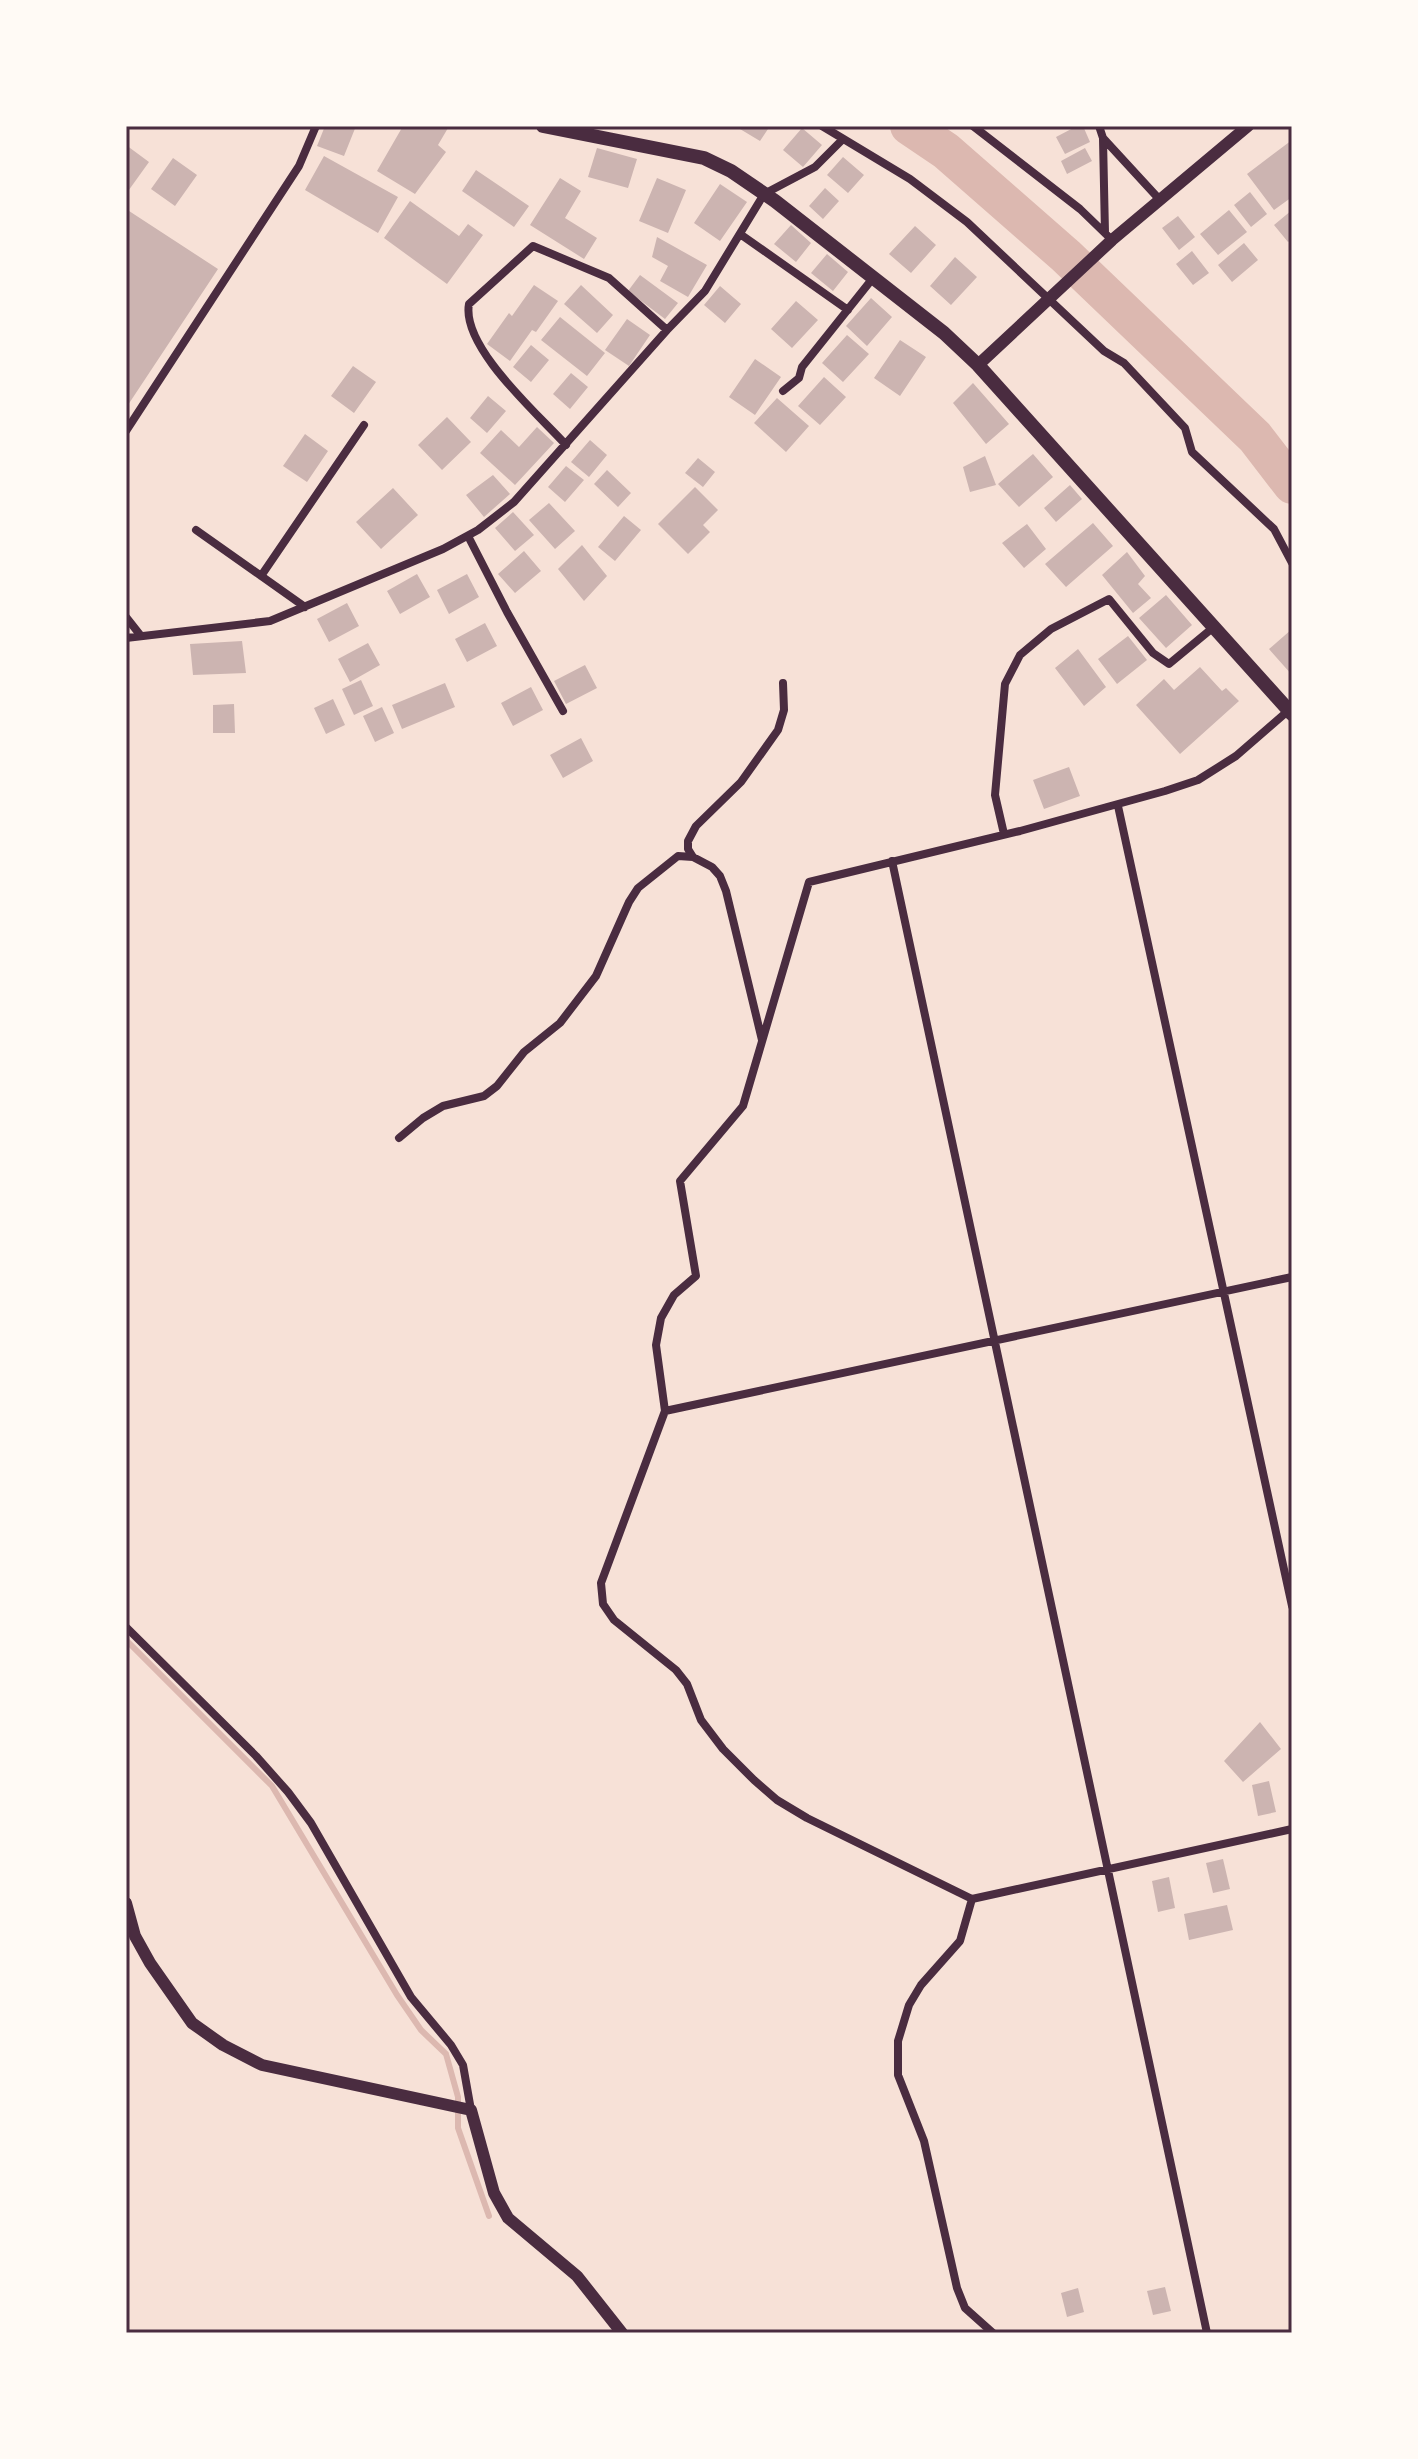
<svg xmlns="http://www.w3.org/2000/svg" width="1418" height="2459" viewBox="0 0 1418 2459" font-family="'Noto Sans',sans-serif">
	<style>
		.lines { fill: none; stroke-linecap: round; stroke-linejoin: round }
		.stream { stroke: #dcb8b0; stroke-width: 6 }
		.river { stroke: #dcb8b0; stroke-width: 38 }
		.building { fill: #ccb4b1 }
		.minor { stroke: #4a2c40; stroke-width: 8 }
		.tertiary { stroke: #4a2c40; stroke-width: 12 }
		.secondary { stroke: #4a2c40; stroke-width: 14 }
		.neatline { fill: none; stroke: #4a2c40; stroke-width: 3 }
	</style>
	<rect width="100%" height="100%" fill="#f7e1d7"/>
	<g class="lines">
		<path class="stream" d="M126 1640 272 1786 397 1995 421 2030 446 2054 458 2097V2128L489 2216"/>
		<path class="river" d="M909 126 946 151 1066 256 1255 437 1292 485"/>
	</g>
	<path class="building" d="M325 126H356L344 156 317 146Z
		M403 126 448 128 438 145 446 152 415 194 377 171Z
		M735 126H770L760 141Z
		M1077 126H1083L1090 142 1065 154 1056 137Z
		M802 128 822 145 803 167 783 150Z
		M1292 140V197L1274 210 1247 174Z
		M126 145 149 162 126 194Z
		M597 148 637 159 628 188 588 177Z
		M1085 148 1092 161 1067 174 1061 161Z
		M324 156 398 197 378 233 305 190Z
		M843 157 864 175 848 193 827 175Z
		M173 158 197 175 175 206 151 189Z
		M476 170 529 206 514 227 462 191Z
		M560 178 581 191 565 218 597 238 584 259 530 225Z
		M657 178 686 190 668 233 639 221Z
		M720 184 747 202 720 241 694 223Z
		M825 188 839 201 823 219 809 206Z
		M1250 192 1267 214 1251 227 1234 205Z
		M410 201 459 236 468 224 483 235 447 284 384 238Z
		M126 209 218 269 126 408Z
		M1229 210 1247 232 1218 255 1200 234Z
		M1292 210V239L1288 242 1274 225Z
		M1178 216 1195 237 1179 250 1162 228Z
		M791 225 811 243 796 262 774 244Z
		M915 226 936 245 911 273 889 254Z
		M657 237 707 265 688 297 660 281 668 266 652 257Z
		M1244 243 1258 260 1232 282 1218 265Z
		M1192 251 1209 273 1193 285 1176 264Z
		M827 254 848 272 833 291 811 273Z
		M955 257 977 277 951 305 930 286Z
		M640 275 678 303 665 319 628 291Z
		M534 285 558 301 536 332 532 330 510 361 487 344 509 313 512 316Z
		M581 285 613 315 597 333 564 304Z
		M720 286 741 304 725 323 704 305Z
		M871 298 892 317 867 346 846 326Z
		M796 301 818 320 792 348 771 329Z
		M560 317 605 353 587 376 541 340Z
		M627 319 650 335 629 366 605 350Z
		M847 335 869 354 843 382 822 363Z
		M900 340 926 357 900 396 874 378Z
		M531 345 549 360 531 382 513 367Z
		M755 359 781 377 755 415 729 397Z
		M353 366 376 382 354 413 331 396Z
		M571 373 588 387 570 409 553 394Z
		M824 377 846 397 820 425 798 406Z
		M973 383 1009 424 986 444 953 403Z
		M488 396 506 411 487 433 470 418Z
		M777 398 809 426 786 452 754 423Z
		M447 417 471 442 442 470 418 445Z
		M537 427 554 443 515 485 480 453 501 430 519 447Z
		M305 434 328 451 307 482 283 466Z
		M590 440 607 455 589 477 571 462Z
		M1033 454 1053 477 1019 507 998 484Z
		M985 456 996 485 970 492 963 467Z
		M698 458 715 472 703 487 685 473Z
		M566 466 584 480 565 502 548 487Z
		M607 470 631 493 618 507 594 484Z
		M493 475 510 494 484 517 466 495Z
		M1070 485 1082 499 1056 522 1044 508Z
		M695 487 718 510 703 525 710 532 688 554 658 524Z
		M393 488 418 515 381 549 356 522Z
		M549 503 575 531 555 549 529 520Z
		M513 512 534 535 515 551 495 528Z
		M624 516 641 530 615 561 598 547Z
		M1093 523 1113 546 1066 587 1045 564Z
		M1027 524 1046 549 1024 568 1002 543Z
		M582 545 607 576 584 601 558 569Z
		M524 551 541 571 515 593 498 574Z
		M1127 552 1145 576 1138 584 1151 598 1133 613 1102 575Z
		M417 574 430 597 400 614 387 591Z
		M467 574 479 597 449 614 437 590Z
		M1166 595 1192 625 1166 648 1139 618Z
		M347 603 359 626 329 642 317 619Z
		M485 623 497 646 467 662 455 639Z
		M1292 629V675L1269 649Z
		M1128 636 1147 660 1117 684 1098 659Z
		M242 641 246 673 193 675 190 644Z
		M368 643 380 665 350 682 338 659Z
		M1078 649 1106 687 1084 706 1055 668Z
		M585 665 597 688 566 704 554 681Z
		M1200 667 1222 691 1226 688 1239 701 1180 754 1136 705 1164 679 1174 690Z
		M361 680 373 706 354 715 342 689Z
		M445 683 455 707 402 729 392 705Z
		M531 687 543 710 513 726 501 703Z
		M333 699 345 725 326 734 314 708Z
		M234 704 235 733H213V705Z
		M382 707 394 733 375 742 363 716Z
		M581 738 593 761 563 778 550 755Z
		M1069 767 1080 796 1044 809 1033 780Z
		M1260 1722 1281 1749 1243 1782 1224 1761Z
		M1269 1781 1276 1812 1258 1816 1252 1785Z
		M1223 1859 1230 1889 1213 1893 1206 1863Z
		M1169 1877 1175 1908 1158 1912 1152 1881Z
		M1227 1905 1233 1930 1189 1940 1184 1914Z
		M1165 2287 1171 2311 1153 2315 1147 2291Z
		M1078 2288 1084 2312 1067 2317 1061 2293Z"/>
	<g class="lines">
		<path class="minor" d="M822 126 910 179 967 222 1104 351 1124 363 1185 428 1192 452 1274 529 1292 563
			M973 126 1080 209 1112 240
			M1099 126 1103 138 1160 200
			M1103 139 1105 233
			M740 234 848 310
			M783 391 799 378 802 367 873 278
			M126 431 299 166 316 126
			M566 445C538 414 461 347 469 304L533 246 609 278 667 330
			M196 530 305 607
			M468 536 507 612 563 711
			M261 576 364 425
			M126 617 141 636
			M126 638 270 621 443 549 478 530 514 502 667 330 705 291 764 194 815 167 842 140
			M1118 806 1292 1606
			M1004 834 995 795 1005 684 1020 655 1051 629 1109 599 1153 653 1169 664 1215 626
			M892 861 1207 2333
			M762 1040 726 891 720 876 712 867 693 857 688 849V841L696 826 741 782 778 730 784 710 783 683
			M399 1138 423 1118 443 1106 484 1096 497 1086 524 1052 560 1023 596 976 629 902 638 888 678 856 693 857
			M665 1411 1292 1277
			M126 1627 256 1756 288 1792 311 1823 411 1997 451 2045 463 2065 471 2110
			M972 1899 1292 1829
			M993 2333 965 2308 957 2288 924 2141 898 2075V2041L909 2005 921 1985 960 1941 972 1899 807 1818 777 1800 754 1780 723 1749 701 1720 687 1684 676 1670 614 1620 603 1604 601 1583 665 1411 656 1345 661 1318 674 1295 696 1276 680 1181 743 1106 809 882 1020 831 1165 791 1198 780 1236 756 1289 710"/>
		<path class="tertiary" d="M978 365 1112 240 1248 126
			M126 1903 135 1936 150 1963 192 2023 223 2045 262 2065 471 2110 494 2193 508 2218 577 2276 622 2333"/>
		<path class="secondary" d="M543 126 704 158 731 171 775 201 944 333 978 365 1292 714"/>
	</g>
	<rect width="1418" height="2459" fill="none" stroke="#fffaf5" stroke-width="256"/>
	<rect x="128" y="128" width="1162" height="2203" class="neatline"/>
</svg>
